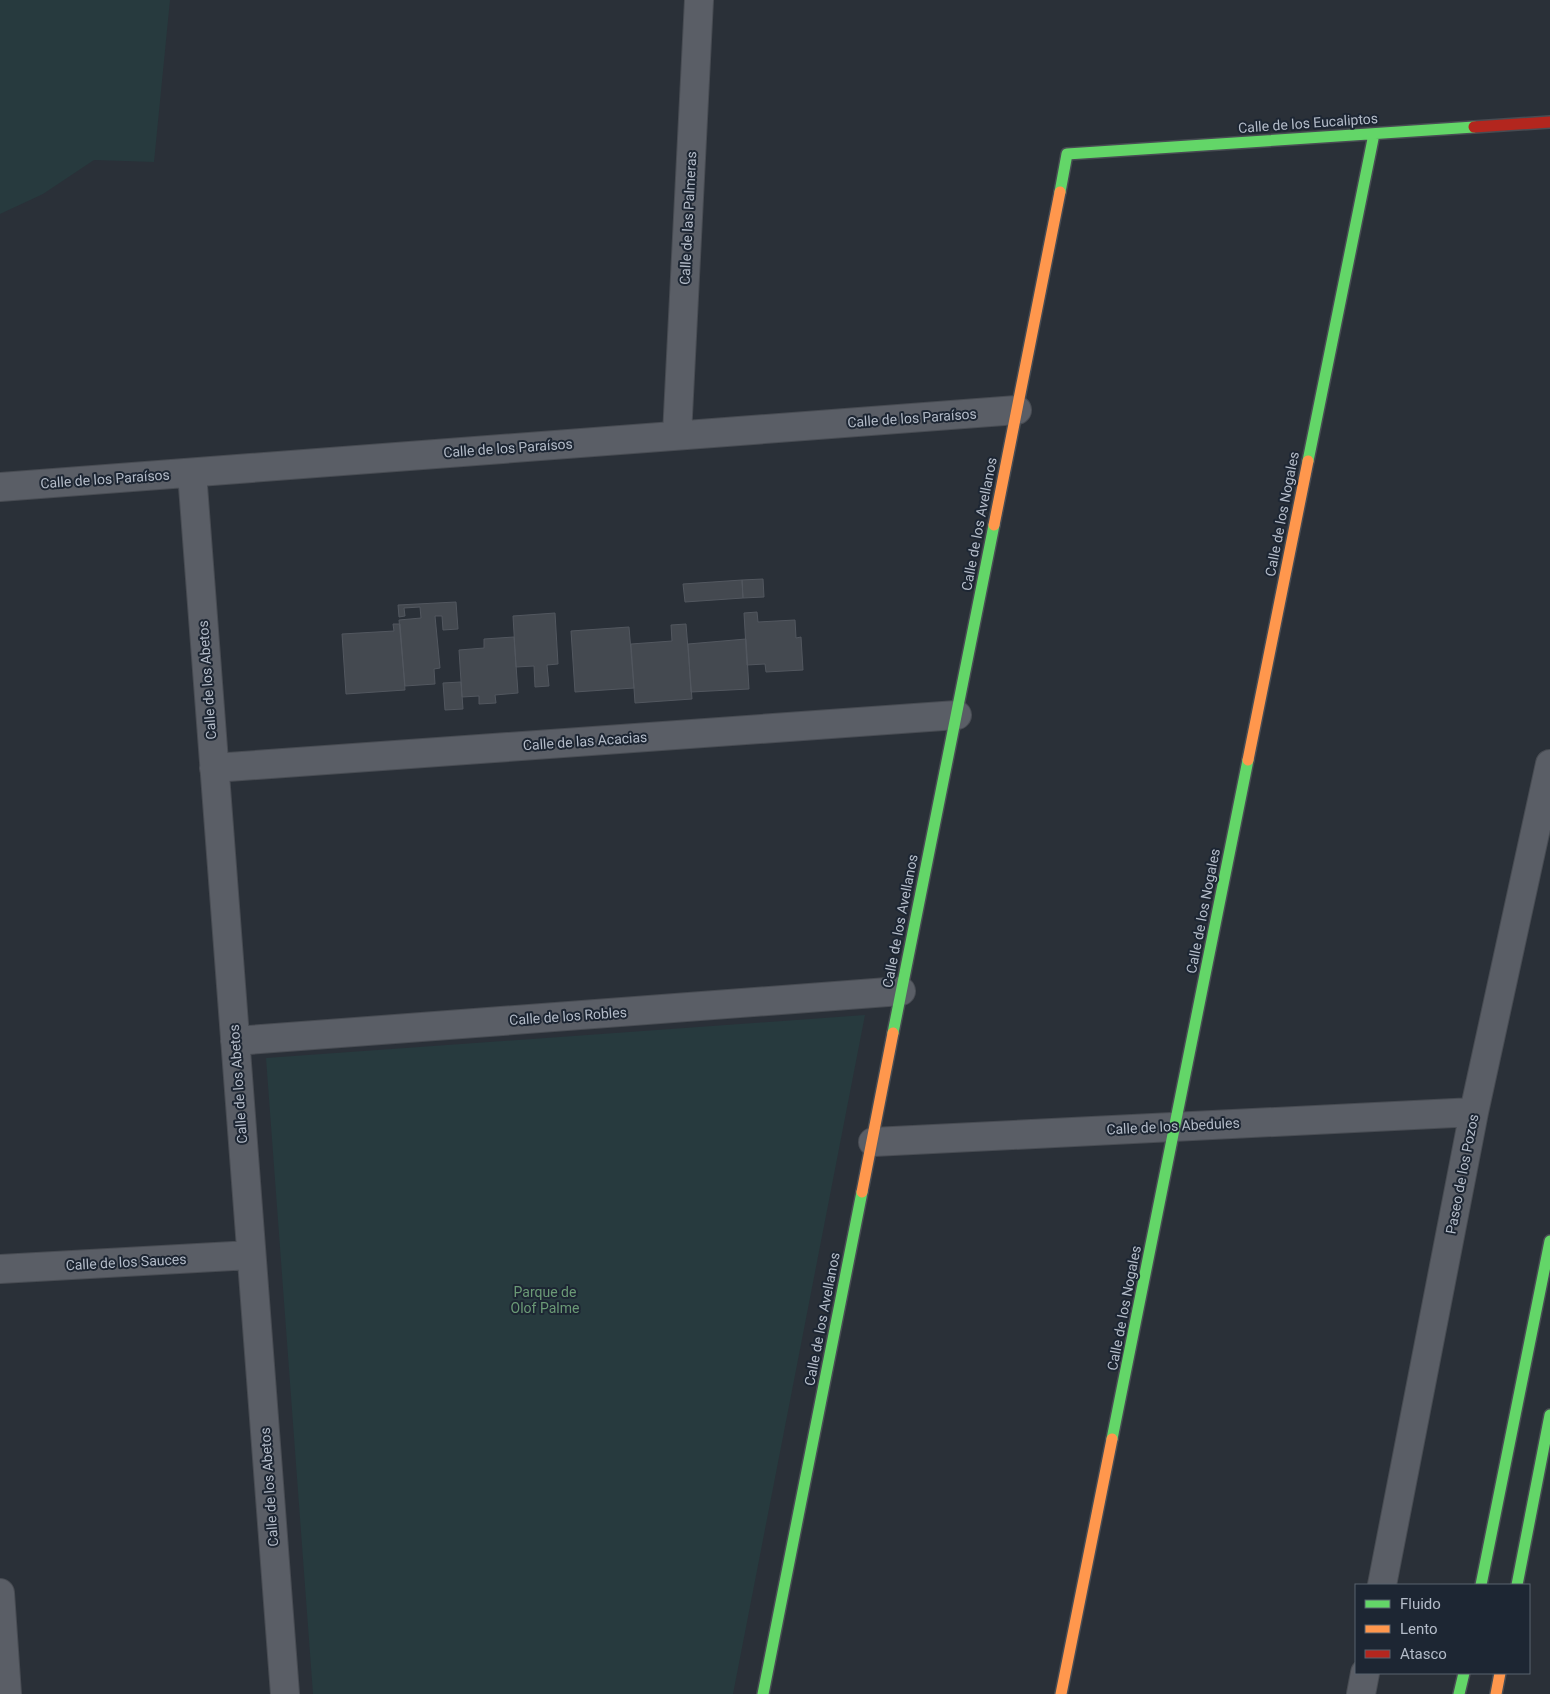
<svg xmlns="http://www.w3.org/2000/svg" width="1550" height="1694" viewBox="0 0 1550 1694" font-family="Roboto,sans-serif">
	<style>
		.green { fill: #273a3e }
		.building { fill: #444950; stroke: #52575f }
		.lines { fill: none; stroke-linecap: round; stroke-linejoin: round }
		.street-casing { stroke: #484c53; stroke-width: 30 }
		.fast-casing { stroke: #484c53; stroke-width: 14 }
		.slow-casing { stroke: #484c53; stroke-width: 14 }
		.jam-casing { stroke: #484c53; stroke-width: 14 }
		.street { stroke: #5a5e66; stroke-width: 28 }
		.fast { stroke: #63d668; stroke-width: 11 }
		.slow { stroke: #ff974d; stroke-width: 11 }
		.jam { stroke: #b3261e; stroke-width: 11 }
		.labels { text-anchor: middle; stroke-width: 4; stroke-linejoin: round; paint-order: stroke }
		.street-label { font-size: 14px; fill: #b4bcc9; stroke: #1d2633 }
		.park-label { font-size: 14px; fill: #6b9a76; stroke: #1d2633 }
	</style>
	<rect width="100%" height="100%" fill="#2a3038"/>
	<path class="green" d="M0 0H170L154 162 94 160 43 194 0 214Z
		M865 1015 733 1694H313L266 1058Z"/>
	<path class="building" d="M763 579 764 597 743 598 742 580Z
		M742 580 743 598 685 602 683 584Z
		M456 602 458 629 443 630 442 616H435L440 668 434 669 435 684 405 686 399 620 421 618 420 607 404 608 405 616 399 617 398 605Z
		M757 612 758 622 795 620 796 638 801 637 803 670 766 672 765 664 747 665 744 613Z
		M555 613 558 664 547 665 549 686 535 687 534 666 516 667 513 616Z
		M393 624H400L405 690 346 694 342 634 394 631Z
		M686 624 692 699 635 703 631 644 672 641 671 625Z
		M629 627 634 688 575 692 571 631Z
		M514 637 518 693 495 695 496 703 479 704V696L462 697 459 650 484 648V639Z
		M746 639 749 689 691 692 688 644Z
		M461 682 463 709 445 710 443 683Z"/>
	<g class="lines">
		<defs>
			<path id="street" d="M677 435 699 0
				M192 473 285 1694
				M0 487 1017 410
				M214 768 957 715
				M235 1041 901 991
				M873 1142 1474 1112
				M0 1269 251 1255
				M1382 1585 1474 1112 1550 764
				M0 1593 7 1694
				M1361 1694 1365 1673"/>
			<path id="fast" d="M1060 192 1067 154 1474 127
				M1308 461 1374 134
				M893 1033 994 525
				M1112 1439 1248 760
				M1481 1585 1550 1241
				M1517 1585 1550 1415
				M763 1694 862 1192
				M1459 1694 1464 1673"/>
			<path id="slow" d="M994 525 1060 192
				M1248 760 1308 461
				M862 1192 893 1033
				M1061 1694 1112 1439
				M1496 1694 1500 1673"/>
			<path id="jam" d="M1474 127 1550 122"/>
		</defs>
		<use href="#street" class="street-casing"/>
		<use href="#fast" class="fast-casing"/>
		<use href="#slow" class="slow-casing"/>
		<use href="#jam" class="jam-casing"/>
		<use href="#street" class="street"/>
		<use href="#fast" class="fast"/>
		<use href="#slow" class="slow"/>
		<use href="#jam" class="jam"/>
	</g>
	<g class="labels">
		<g class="street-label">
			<text transform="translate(1308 123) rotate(-4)" y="5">Calle de los Eucaliptos</text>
			<text transform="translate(688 218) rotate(-87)" y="5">Calle de las Palmeras</text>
			<text transform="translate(912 418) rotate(-4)" y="5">Calle de los Paraísos</text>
			<text transform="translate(508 448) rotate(-4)" y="5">Calle de los Paraísos</text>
			<text transform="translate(105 479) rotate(-4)" y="5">Calle de los Paraísos</text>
			<text transform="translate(1282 514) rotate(-79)" y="5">Calle de los Nogales</text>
			<text transform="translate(979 524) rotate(-79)" y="5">Calle de los Avellanos</text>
			<text transform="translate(207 680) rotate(-94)" y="5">Calle de los Abetos</text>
			<text transform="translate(585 741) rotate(-4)" y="5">Calle de las Acacias</text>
			<text transform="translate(1203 911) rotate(-79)" y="5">Calle de los Nogales</text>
			<text transform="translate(900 921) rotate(-79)" y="5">Calle de los Avellanos</text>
			<text transform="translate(568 1016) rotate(-4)" y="5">Calle de los Robles</text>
			<text transform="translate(238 1084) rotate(-94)" y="5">Calle de los Abetos</text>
			<text transform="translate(1173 1126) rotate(-3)" y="5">Calle de los Abedules</text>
			<text transform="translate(1462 1174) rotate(-79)" y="5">Paseo de los Pozos</text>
			<text transform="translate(126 1262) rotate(-3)" y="5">Calle de los Sauces</text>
			<text transform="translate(1124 1308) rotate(-79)" y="5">Calle de los Nogales</text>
			<text transform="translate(822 1319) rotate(-79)" y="5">Calle de los Avellanos</text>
			<text transform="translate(269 1487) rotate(-94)" y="5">Calle de los Abetos</text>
		</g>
		<g class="park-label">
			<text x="545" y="1297">Parque de<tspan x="545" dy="16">Olof Palme</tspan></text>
		</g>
	</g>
	<rect x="1355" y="1584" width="175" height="90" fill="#1d2633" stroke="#59626f"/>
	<rect x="1365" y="1600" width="25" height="8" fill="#63d668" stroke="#59626f"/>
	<text x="1400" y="1609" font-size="15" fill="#b4bcc9">Fluido</text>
	<rect x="1365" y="1625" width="25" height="8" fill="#ff974d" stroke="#59626f"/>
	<text x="1400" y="1634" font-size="15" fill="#b4bcc9">Lento</text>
	<rect x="1365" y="1650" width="25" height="8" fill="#b3261e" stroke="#59626f"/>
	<text x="1400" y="1659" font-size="15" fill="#b4bcc9">Atasco</text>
</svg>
